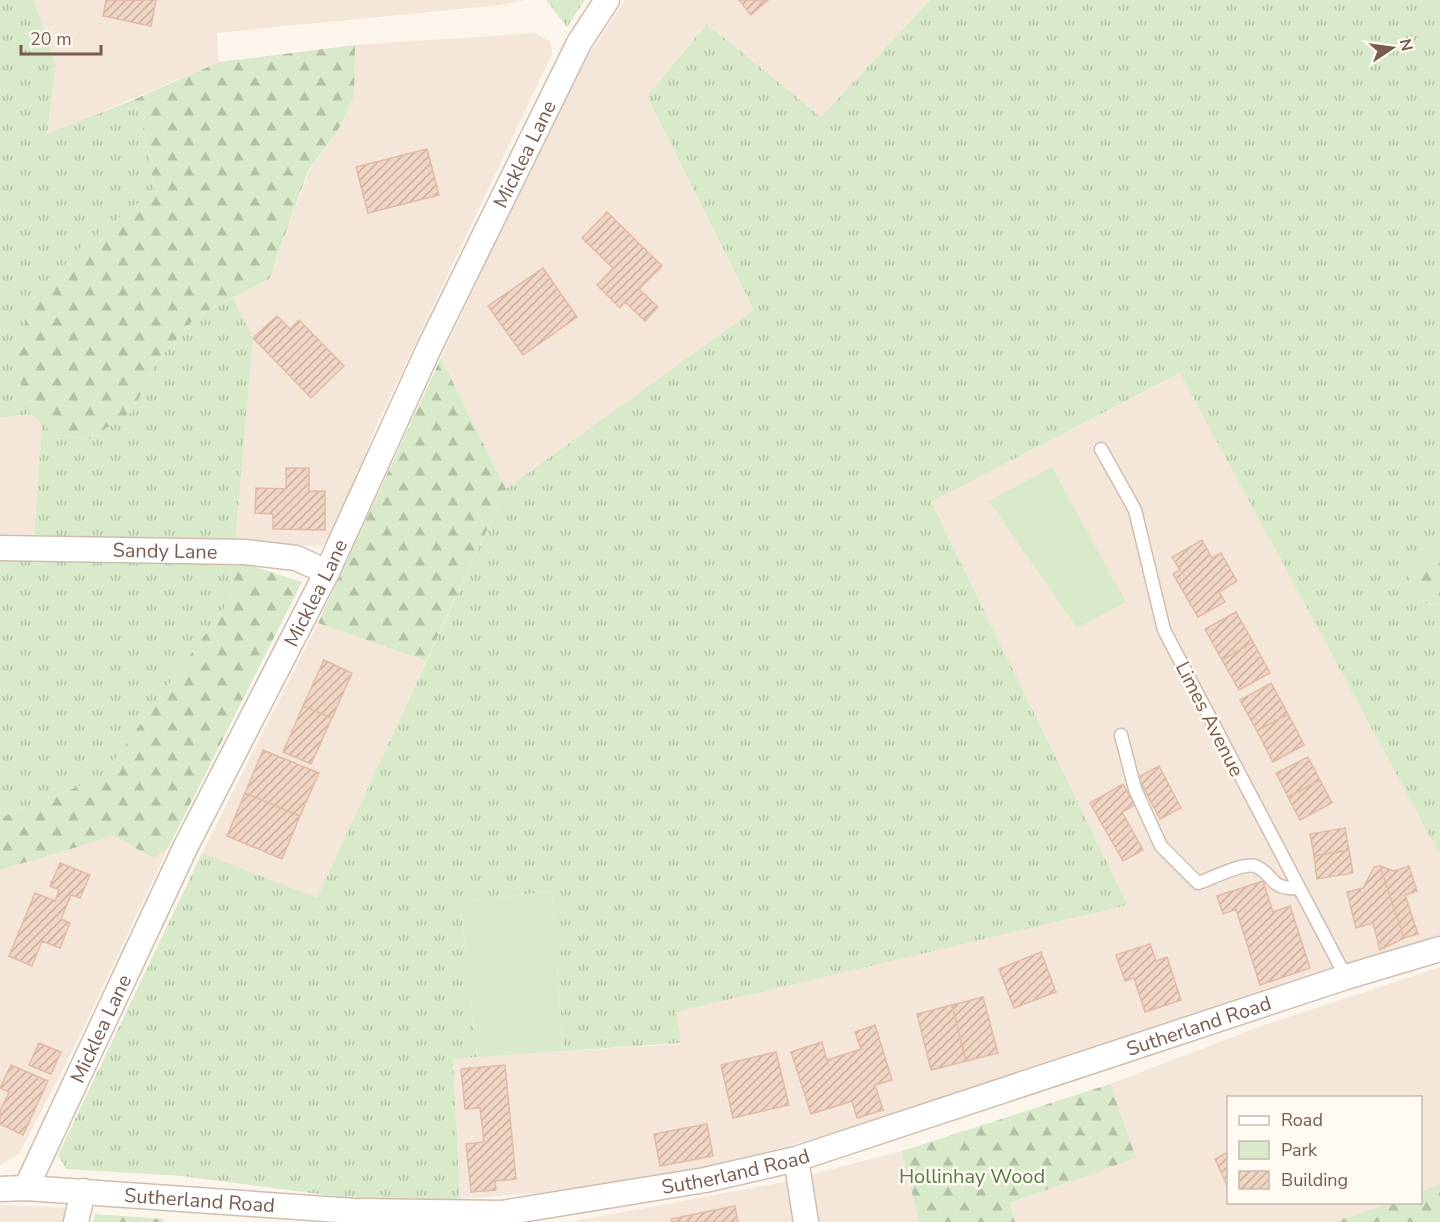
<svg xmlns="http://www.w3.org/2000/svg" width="1440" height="1222" viewBox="0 0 1440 1222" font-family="'Nunito Sans',sans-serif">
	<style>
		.residential { fill: #f4e7da }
		.grass { fill: url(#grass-tufts) }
		.forest { fill: url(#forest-firs) }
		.park { fill: #d8eaca }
		.building { fill: url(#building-hatch); stroke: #e3bba5; stroke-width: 1.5 }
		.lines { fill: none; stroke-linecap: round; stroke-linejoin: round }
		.lane-casing { stroke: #cfbeb0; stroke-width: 15 }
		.street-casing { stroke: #cfbeb0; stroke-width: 27 }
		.lane { stroke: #fff; stroke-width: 12 }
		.street { stroke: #fff; stroke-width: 24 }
		.labels { text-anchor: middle; stroke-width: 5; stroke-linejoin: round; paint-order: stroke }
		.street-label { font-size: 20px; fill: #785c4e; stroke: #fffaf2 }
		.park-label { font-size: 20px; fill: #577d46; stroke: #fffaf2 }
	</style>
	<defs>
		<pattern id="grass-tufts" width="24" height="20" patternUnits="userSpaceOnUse" patternTransform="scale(1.5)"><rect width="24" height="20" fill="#d8eaca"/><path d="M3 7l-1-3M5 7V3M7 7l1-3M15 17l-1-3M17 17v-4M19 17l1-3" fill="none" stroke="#b4c1a6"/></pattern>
		<pattern id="forest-firs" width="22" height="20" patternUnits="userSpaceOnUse" patternTransform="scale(1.5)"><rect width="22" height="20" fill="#d8eaca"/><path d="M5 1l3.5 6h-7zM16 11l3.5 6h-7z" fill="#b4c1a6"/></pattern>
		<pattern id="building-hatch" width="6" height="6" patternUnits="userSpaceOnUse" patternTransform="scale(1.5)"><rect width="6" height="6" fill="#f1d5c4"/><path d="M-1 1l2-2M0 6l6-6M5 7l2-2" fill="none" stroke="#c8b0a1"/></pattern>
	</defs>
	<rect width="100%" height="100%" fill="#fcf5ec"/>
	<path class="residential" d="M34 0H525L500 5 217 33 219 62 47 135 56 65Z
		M625 0H930L821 117 707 24 647 96 755 310 506 489 441 358 536 154 582 65Z
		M535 33 550 41 552 54 374 431 336 537 322 546 235 543 253 339 233 298 269 279 309 171 338 130 354 97 355 45Z
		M1181 373 1440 855V935L1015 1080 774 1150 703 1168 564 1191 460 1199 453 1058 681 1044 675 1012 1128 905 931 502Z
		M31 414 42 423 34 538H0V418Z
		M318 623 426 661 317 899 202 853Z
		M114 836 153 858 168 848 74 1048 19 1154 0 1165V870Z
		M1440 967V1184L1421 1191 1420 1098H1228V1202L1389 1203 1335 1222H1015L1010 1203 1135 1158 1110 1084 1261 1026Z
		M902 1151 919 1222H570L778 1183Z
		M0 1205 70 1208 66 1222H0Z"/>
	<path class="grass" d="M0 0H34L56 65 47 134 133 100 141 118 155 190 79 249 22 406 31 414 0 418Z
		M546 0H585L567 27Z
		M930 0H1440V543L1407 574 1424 603 1440 604V855L1180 373 931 502 1128 905 676 1012 681 1043 563 1051 552 891 460 902 477 1057 453 1059 460 1199 372 1201 182 1176 66 1169 58 1155 202 853 317 898 506 489 754 310 647 96 707 24 821 117Z
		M233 298 253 338 235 543 34 538 42 423 55 435 89 439 133 411 155 363 196 317Z
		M0 556 233 560 230 600 102 777 0 818Z"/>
	<path class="forest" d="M355 45 354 97 338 130 308 171 269 279 196 317 155 363 133 411 89 439 55 435 22 406 19 354 30 302 79 249 155 190 141 118 133 100 219 62Z
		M441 358 506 489 426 661 318 623Z
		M1440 543V604L1424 603 1406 574Z
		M233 560 302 582 168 848 153 858 114 836 0 870V818L102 777 230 600Z
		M1110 1084 1136 1158 1010 1203 1015 1222H919L902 1151Z
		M1440 1184V1222H1335L1389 1203 1420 1202 1421 1191Z
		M95 1214 163 1219V1222H93Z"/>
	<path class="park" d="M1052 467 1126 602 1077 628 989 501Z
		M552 891 563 1051 477 1057 460 902Z"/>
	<path class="building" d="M106 0H156L151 26 103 16Z
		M739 0H768L751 15Z
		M427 149 439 195 368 213 356 167Z
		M607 212 662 266 639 289 658 307 645 321 625 302 620 308 597 285 613 268 582 238Z
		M543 268 577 317 523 355 488 306Z
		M277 316 290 329 299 320 344 366 311 398 253 338Z
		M286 468H309V491H325V530L273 529V514L255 513 256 488 286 489Z
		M1202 540 1212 558 1221 553 1237 581 1219 592 1225 602 1198 617 1173 574 1180 570 1172 557Z
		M1236 612 1253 642 1222 660 1205 629Z
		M1253 642 1270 673 1239 690 1222 660Z
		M324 660 352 673 332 718 303 706Z
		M1271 683 1288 714 1257 731 1240 700Z
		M303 706 332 718 311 764 283 752Z
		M1288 714 1304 745 1273 762 1257 731Z
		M263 750 319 773 300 816 245 793Z
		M1308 757 1320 780 1288 797 1276 773Z
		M1159 766 1181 808 1160 819 1138 777Z
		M1320 780 1332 803 1300 820 1288 797Z
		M1123 784 1135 805 1122 812 1143 850 1123 861 1090 803Z
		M245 793 300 816 282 859 227 836Z
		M1345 828 1349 850 1314 856 1310 834Z
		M1349 850 1353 873 1317 879 1314 856Z
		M60 863 90 875 80 898 71 895 61 919 70 923 60 948 42 941 32 966 9 956 35 893 55 901 59 890 50 886Z
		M1380 866 1404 938 1380 950 1373 923 1356 928 1347 892 1363 888 1374 867Z
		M1380 866 1394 871 1409 866 1417 891 1405 895 1418 934 1404 938Z
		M1263 881 1273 912 1290 906 1310 968 1260 985 1236 909 1223 914 1217 896Z
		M1150 944 1156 961 1167 957 1181 1000 1145 1012 1134 978 1125 981 1116 955Z
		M1041 952 1056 992 1014 1008 999 969Z
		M983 997 998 1053 966 1061 952 1005Z
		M952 1005 966 1061 931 1070 917 1014Z
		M875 1025 892 1080 875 1085 883 1110 857 1118 852 1101 811 1114 791 1052 822 1042 827 1060 861 1049 855 1032Z
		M39 1043 61 1052 51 1074 29 1065Z
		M776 1052 789 1105 733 1118 721 1065Z
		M11 1065 48 1081 23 1135 0 1124V1111L9 1092 0 1088Z
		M505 1065 516 1179 495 1181 496 1190 471 1192 466 1144 484 1142 480 1108 465 1109 461 1069Z
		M707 1124 713 1156 660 1166 654 1134Z
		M1228 1152V1188L1215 1159Z
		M735 1206 738 1222H672L671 1219Z"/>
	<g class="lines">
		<defs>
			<path id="lane" d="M1101 449 1135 510 1164 630 1346 977
				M1121 735 1135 789 1161 846 1198 883C1211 879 1243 862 1255 866 1275 874 1268 890 1299 888"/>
			<g id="street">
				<path id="s1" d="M0 548 244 552 296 558 327 572"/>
				<path d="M796 1159 806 1222"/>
				<path id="s2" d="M26 1188 186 846 327 572 430 346 579 43 607 0"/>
				<path id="s3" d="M0 1189 26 1188 354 1211 502 1213 705 1180 796 1159 1346 977 1440 949"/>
				<path d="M76 1222 83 1191"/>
			</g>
		</defs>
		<use href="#lane" class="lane-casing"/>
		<use href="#street" class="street-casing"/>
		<use href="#lane" class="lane"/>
		<use href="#street" class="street"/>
	</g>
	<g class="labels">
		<g class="street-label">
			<text dy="7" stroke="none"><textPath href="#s2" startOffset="1148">Micklea Lane</textPath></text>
			<text dy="7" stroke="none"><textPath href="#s1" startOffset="165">Sandy Lane</textPath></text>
			<text dy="7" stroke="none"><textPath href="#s2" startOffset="662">Micklea Lane</textPath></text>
			<text transform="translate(1210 719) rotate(63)" y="7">Limes Avenue</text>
			<text dy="7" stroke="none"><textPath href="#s3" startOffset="1226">Sutherland Road</textPath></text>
			<text dy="7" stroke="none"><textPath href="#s2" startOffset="176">Micklea Lane</textPath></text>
			<text dy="7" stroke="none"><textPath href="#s3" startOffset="740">Sutherland Road</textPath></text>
			<text dy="7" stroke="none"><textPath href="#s3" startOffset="200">Sutherland Road</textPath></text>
		</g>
		<g class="park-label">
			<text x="972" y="1183">Hollinhay Wood</text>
		</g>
	</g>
	<rect x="1227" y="1096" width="195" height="108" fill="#fffaf2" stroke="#c9bbb0" stroke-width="1.5"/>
	<rect x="1239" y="1116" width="30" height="9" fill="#ffffff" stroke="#c9bbb0" stroke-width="1.5"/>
	<text x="1281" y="1126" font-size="18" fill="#785c4e">Road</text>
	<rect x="1239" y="1141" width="30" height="18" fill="#d8eaca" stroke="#c9bbb0" stroke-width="1.5"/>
	<text x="1281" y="1156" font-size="18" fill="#785c4e">Park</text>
	<rect x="1239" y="1171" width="30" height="18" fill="url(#building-hatch)" stroke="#c9bbb0" stroke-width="1.5"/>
	<text x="1281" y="1186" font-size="18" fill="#785c4e">Building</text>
	<g transform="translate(1392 48) rotate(77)" stroke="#fffaf2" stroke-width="4.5" paint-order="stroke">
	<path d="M0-4.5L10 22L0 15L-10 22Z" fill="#785c4e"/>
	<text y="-9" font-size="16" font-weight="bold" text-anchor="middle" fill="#785c4e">N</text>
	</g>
	<path d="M21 45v9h80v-9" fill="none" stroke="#785c4e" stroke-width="3"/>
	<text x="30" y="45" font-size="18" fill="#785c4e" stroke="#fffaf2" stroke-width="4.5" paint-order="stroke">20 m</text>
</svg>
